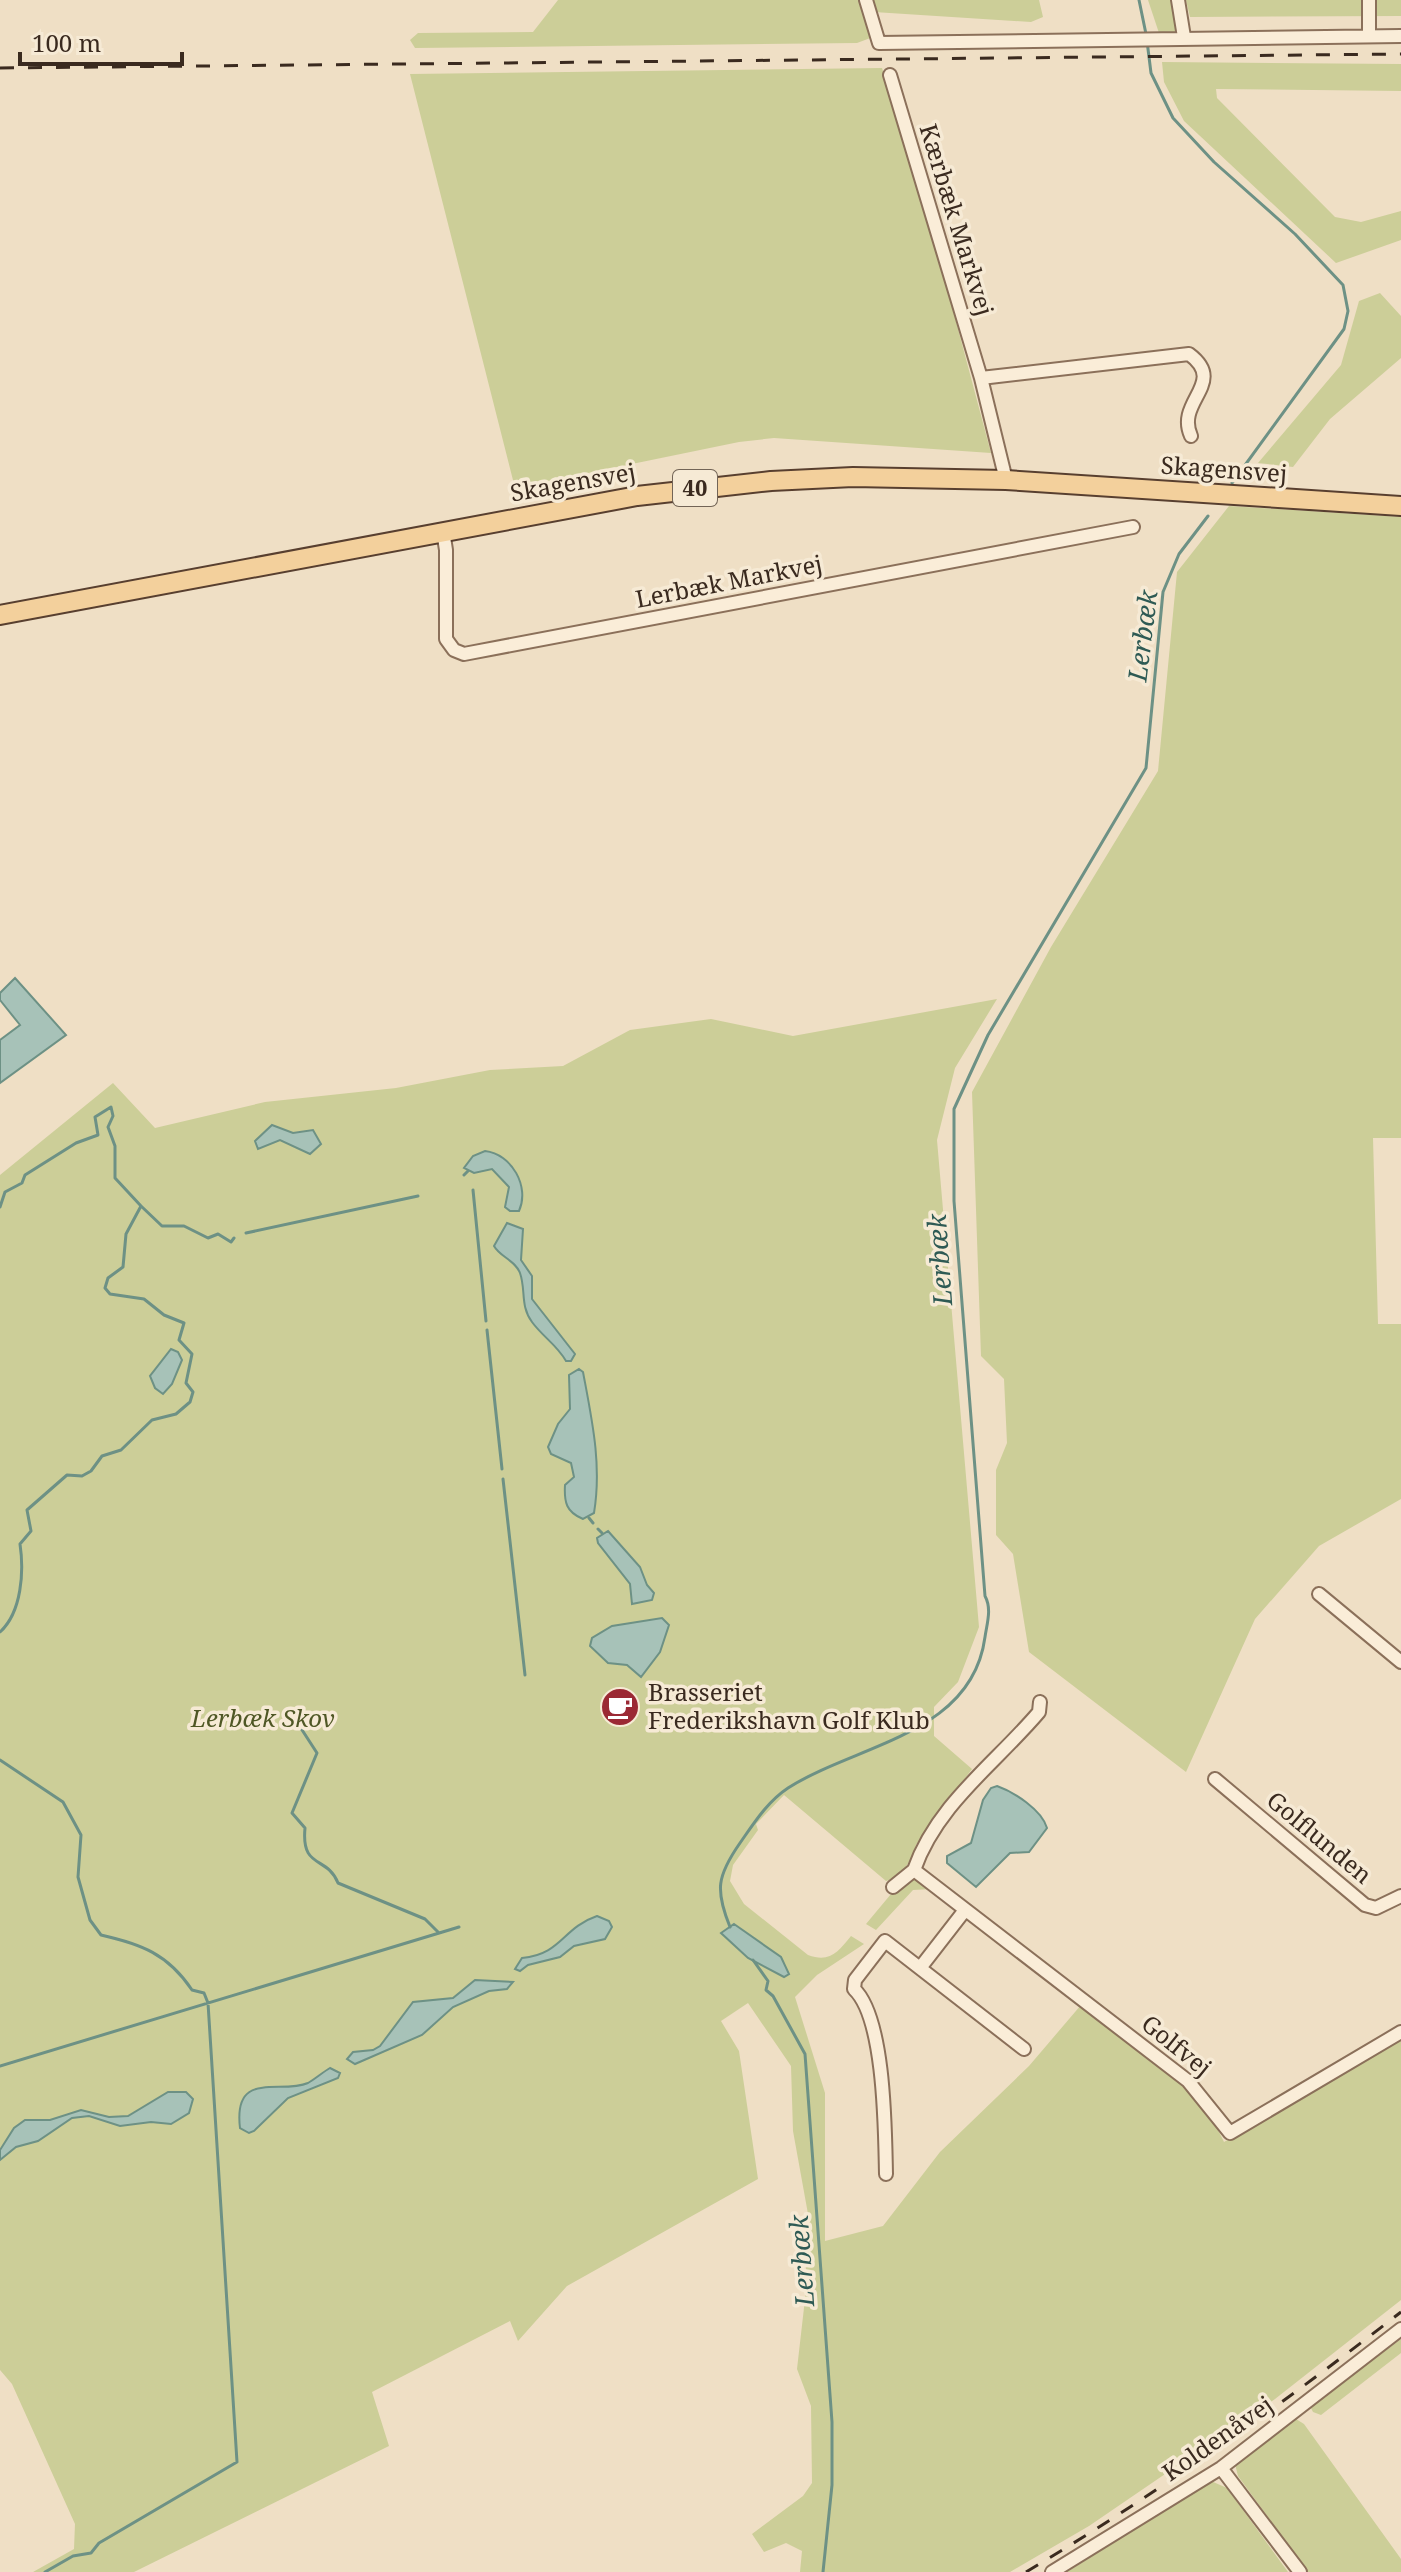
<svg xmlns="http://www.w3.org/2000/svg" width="1401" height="2572" viewBox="0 0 1401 2572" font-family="'Noto Serif',serif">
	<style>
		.green { fill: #ccce98 }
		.water { fill: #a7c2b8; stroke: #6d9185; stroke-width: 2 }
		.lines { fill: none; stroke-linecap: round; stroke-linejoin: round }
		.stream { stroke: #6d9185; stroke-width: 3 }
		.minor-casing { stroke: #8b705a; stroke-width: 16 }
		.primary-casing { stroke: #583f2f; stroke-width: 22 }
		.minor { stroke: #faedd8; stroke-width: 12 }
		.primary { stroke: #f3d09c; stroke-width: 18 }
		.rail { stroke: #3a2a1f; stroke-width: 3; stroke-dasharray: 14 14; stroke-linecap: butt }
		.labels { text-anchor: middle; stroke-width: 7; stroke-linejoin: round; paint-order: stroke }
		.shield { fill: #f6ead5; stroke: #726456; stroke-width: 2 }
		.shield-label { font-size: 22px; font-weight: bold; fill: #3a2a1f }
		.street-label { font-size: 24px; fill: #3a2a1f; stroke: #f6ead5 }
		.poi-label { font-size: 24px; fill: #3a2a1f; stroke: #f6ead5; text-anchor: start }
		.park-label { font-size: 24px; font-style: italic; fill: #4f5725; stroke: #f6ead5 }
		.water-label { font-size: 26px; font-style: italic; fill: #2e5a54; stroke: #f6ead5 }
	</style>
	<rect width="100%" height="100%" fill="#efdfc5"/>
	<path class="green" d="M558 0H861L873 37 857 43 415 48 410 40 418 33 533 32Z
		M870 0H1039L1043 17 1031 22 874 12Z
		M1148 0H1174L1178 31 1160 36Z
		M1186 0H1401V16L1190 17Z
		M1162 62 1401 64V91L1216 89 1217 98 1335 217 1361 222 1401 211V240L1336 263 1184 121 1164 82Z
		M882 68 921 190 991 453 774 438 739 442 515 488 410 74Z
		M1380 293 1401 316V358L1330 419 1293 467 1258 463 1341 365 1359 301Z
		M1229 506 1401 517V1138H1373L1378 1324H1401V1499L1319 1546 1255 1619 1186 1772 1029 1652 1013 1554 996 1535V1470L1007 1443 1004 1379 981 1356 972 1092 1051 947 1158 771 1177 572Z
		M997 999 955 1068 937 1140 979 1627 958 1682 934 1707V1736L972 1769 916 1845C912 1861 902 1876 886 1881L784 1795 756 1824 758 1830 733 1865 730 1881 744 1904 808 1955C830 1963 838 1952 851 1936L864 1944 817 1975 795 1997 825 2093V2241L883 2226 940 2152 1029 2066 1081 2005C1132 2045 1197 2081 1224 2142L1401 2038V2300L1275 2399 1089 2526 1010 2572H800L802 2551 786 2543 764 2552 752 2534 803 2496 812 2483 811 2406 797 2369 805 2299 808 2214 793 2131 791 2066 748 2003 721 2021 739 2051 758 2179 567 2286 518 2341 510 2321 372 2392 389 2446 134 2572H33L74 2549 75 2524 12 2384 0 2370V1175L113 1083 155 1128 265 1102 396 1088 490 1070 563 1066 630 1030 711 1019 793 1036Z
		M909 1878H916L932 1889 913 1890 876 1930 866 1924 901 1882Z
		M1401 2339V2353L1321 2415 1313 2412 1310 2406Z
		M1296 2419 1304 2424 1401 2559V2572H1308L1238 2476 1235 2464Z
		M1211 2481 1227 2488 1288 2572H1067Z"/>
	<path class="water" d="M15 978 66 1035 0 1083V1040L20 1025 0 1000V993Z
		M272 1125 293 1133 313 1130 321 1144 310 1154 280 1140 258 1149 255 1141Z
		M485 1151C512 1154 530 1187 519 1211H510L505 1207 509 1187 492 1169 474 1173 464 1168 473 1156Z
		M507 1223 523 1229 521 1260 532 1276V1299L575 1354 571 1361H566C557 1345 543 1337 532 1322 520 1306 526 1290 520 1273 515 1260 500 1257 494 1246Z
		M171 1349 178 1352 182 1360 172 1384 163 1394 155 1388 150 1376Z
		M579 1369 583 1372C592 1420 602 1465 594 1513L583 1519C566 1512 564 1502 565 1485L574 1477 571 1463 551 1454 548 1447 558 1424 570 1409 569 1375Z
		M608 1531 640 1567 647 1585 654 1593 652 1600 632 1604 630 1584 598 1543 597 1538Z
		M662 1618 669 1625 660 1652 641 1677 627 1665 608 1663 590 1646 592 1638 612 1626Z
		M997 1786C1014 1792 1042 1810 1047 1828L1029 1852 1010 1853 976 1887 947 1863V1856L971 1843 983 1800 991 1788Z
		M597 1916 609 1921 612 1927 605 1939 574 1946 560 1957 528 1965 520 1971 515 1969 522 1958C562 1954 562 1928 597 1916Z
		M734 1924 781 1957 789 1974 784 1977 748 1958 721 1933Z
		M475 1980 513 1982 507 1989 489 1991 453 2007 422 2035 355 2064 347 2059 353 2052 373 2050 380 2046 413 2002 453 1998Z
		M330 2068 340 2073 338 2078 288 2098 254 2131 249 2133 240 2128C233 2069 280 2095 308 2083 315 2079 323 2072 330 2068Z
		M168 2092H186L193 2099 189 2113 171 2124 151 2122 120 2126 89 2116 72 2118 38 2141 16 2147 0 2160V2150L14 2128 25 2120H50L81 2110 109 2117 128 2116Z"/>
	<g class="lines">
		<path class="stream" d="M1139 0 1146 34
			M1147 41 1151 73 1173 118 1214 162 1295 234 1343 285 1348 311 1344 329 1232 483
			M464 1175 468 1171
			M473 1190 486 1321
			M141 1206 162 1226H184L208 1238 218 1234 231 1242 234 1238
			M0 1207 5 1192 22 1183 25 1175 76 1143 98 1135 95 1117 111 1107 113 1116 108 1127 115 1146V1178L141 1206 126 1234 123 1267 108 1278 105 1288 110 1294 144 1299 164 1315 184 1323 179 1340 192 1354 186 1383 193 1392 190 1402 176 1414 152 1420 121 1450 102 1456 91 1471 82 1476 67 1475 27 1510 31 1531 20 1544C24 1571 22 1612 0 1632
			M246 1233 418 1196
			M487 1330 502 1469
			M503 1479 525 1675
			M589 1518 593 1523
			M598 1529 602 1533
			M293 1716 317 1753 292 1813 305 1828C301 1870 327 1855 338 1883L425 1919 438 1932
			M0 1760 63 1802 81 1835 78 1877 90 1920 101 1935C141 1944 168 1954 192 1990L204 1993 208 2003 237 2462 99 2543 91 2553 73 2556 45 2572
			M730 1927C715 1890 717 1876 740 1843 754 1823 767 1802 788 1788 857 1744 972 1735 985 1637 987 1623 992 1609 985 1596L954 1201V1109L988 1035 1146 768 1163 592 1179 554 1208 516
			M753 1960 768 1981 766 1990 773 1996 805 2054 832 2422V2485L823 2572
			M0 2066 459 1927"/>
		<defs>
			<path id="minor" d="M866 0 879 43 1401 36
				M1178 0 1184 37
				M1369 36V0
				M890 75 981 378 1006 480
				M981 378 1189 354C1228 383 1175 401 1191 436
				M443 531 446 550V639L454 650 464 654 1133 527
				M1319 1594 1401 1662
				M1215 1779 1365 1905 1376 1908 1401 1896
				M914 1870C937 1804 996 1763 1039 1712L1040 1702
				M893 1887 914 1870 1188 2081 1230 2133 1401 2032
				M920 1968 965 1910
				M886 2174C885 2131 885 2018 854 1989L855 1980 885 1941 1024 2049
				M1221 2468 1300 2572
				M1052 2572 1221 2468 1401 2329"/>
			<path id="primary" d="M0 615 637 496 771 481 853 477 1006 480 1401 506"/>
		</defs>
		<use href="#minor" class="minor-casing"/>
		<use href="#primary" class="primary-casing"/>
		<use href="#minor" class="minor"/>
		<use href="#primary" class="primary"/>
		<path class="rail" d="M0 68 1401 54
			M1026 2572C1157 2494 1280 2406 1401 2312"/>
	</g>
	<defs>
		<symbol id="cafe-disc" viewBox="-11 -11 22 22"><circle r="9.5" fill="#9b2934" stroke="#f6ead5"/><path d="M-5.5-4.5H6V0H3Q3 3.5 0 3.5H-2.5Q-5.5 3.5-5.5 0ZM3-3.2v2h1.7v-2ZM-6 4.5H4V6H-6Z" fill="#fff"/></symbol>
	</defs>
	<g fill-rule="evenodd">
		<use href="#cafe-disc" x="598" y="1685" width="44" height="44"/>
	</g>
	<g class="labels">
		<rect class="shield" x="673" y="470" width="44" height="36" rx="6"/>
		<g class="shield-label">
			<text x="695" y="496">40</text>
		</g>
		<g class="street-label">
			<text transform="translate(956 220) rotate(73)" y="8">Kærbæk Markvej</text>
			<text transform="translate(1224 470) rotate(4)" y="8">Skagensvej</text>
			<text transform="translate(573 483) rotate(-10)" y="8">Skagensvej</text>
			<text transform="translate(729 582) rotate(-11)" y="8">Lerbæk Markvej</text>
			<text transform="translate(1319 1838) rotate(40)" y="8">Golflunden</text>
			<text transform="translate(1176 2046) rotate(39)" y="8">Golfvej</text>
			<text transform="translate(1218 2439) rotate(-35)" y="8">Koldenåvej</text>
		</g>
		<g class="poi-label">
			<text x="648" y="1701">Brasseriet<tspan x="648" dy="28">Frederikshavn Golf Klub</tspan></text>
		</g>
		<g class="park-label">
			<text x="263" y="1727">Lerbæk Skov</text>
		</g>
		<g class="water-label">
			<text transform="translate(1143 636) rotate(-83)" y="9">Lerbæk</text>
			<text transform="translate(940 1260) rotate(-94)" y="9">Lerbæk</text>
			<text transform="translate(802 2261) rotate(-94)" y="9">Lerbæk</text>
		</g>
	</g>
	<path d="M20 52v12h162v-12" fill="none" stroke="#3a2a1f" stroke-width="4"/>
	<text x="32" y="52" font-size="24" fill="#3a2a1f" stroke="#f6ead5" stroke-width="6" paint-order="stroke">100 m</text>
</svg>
